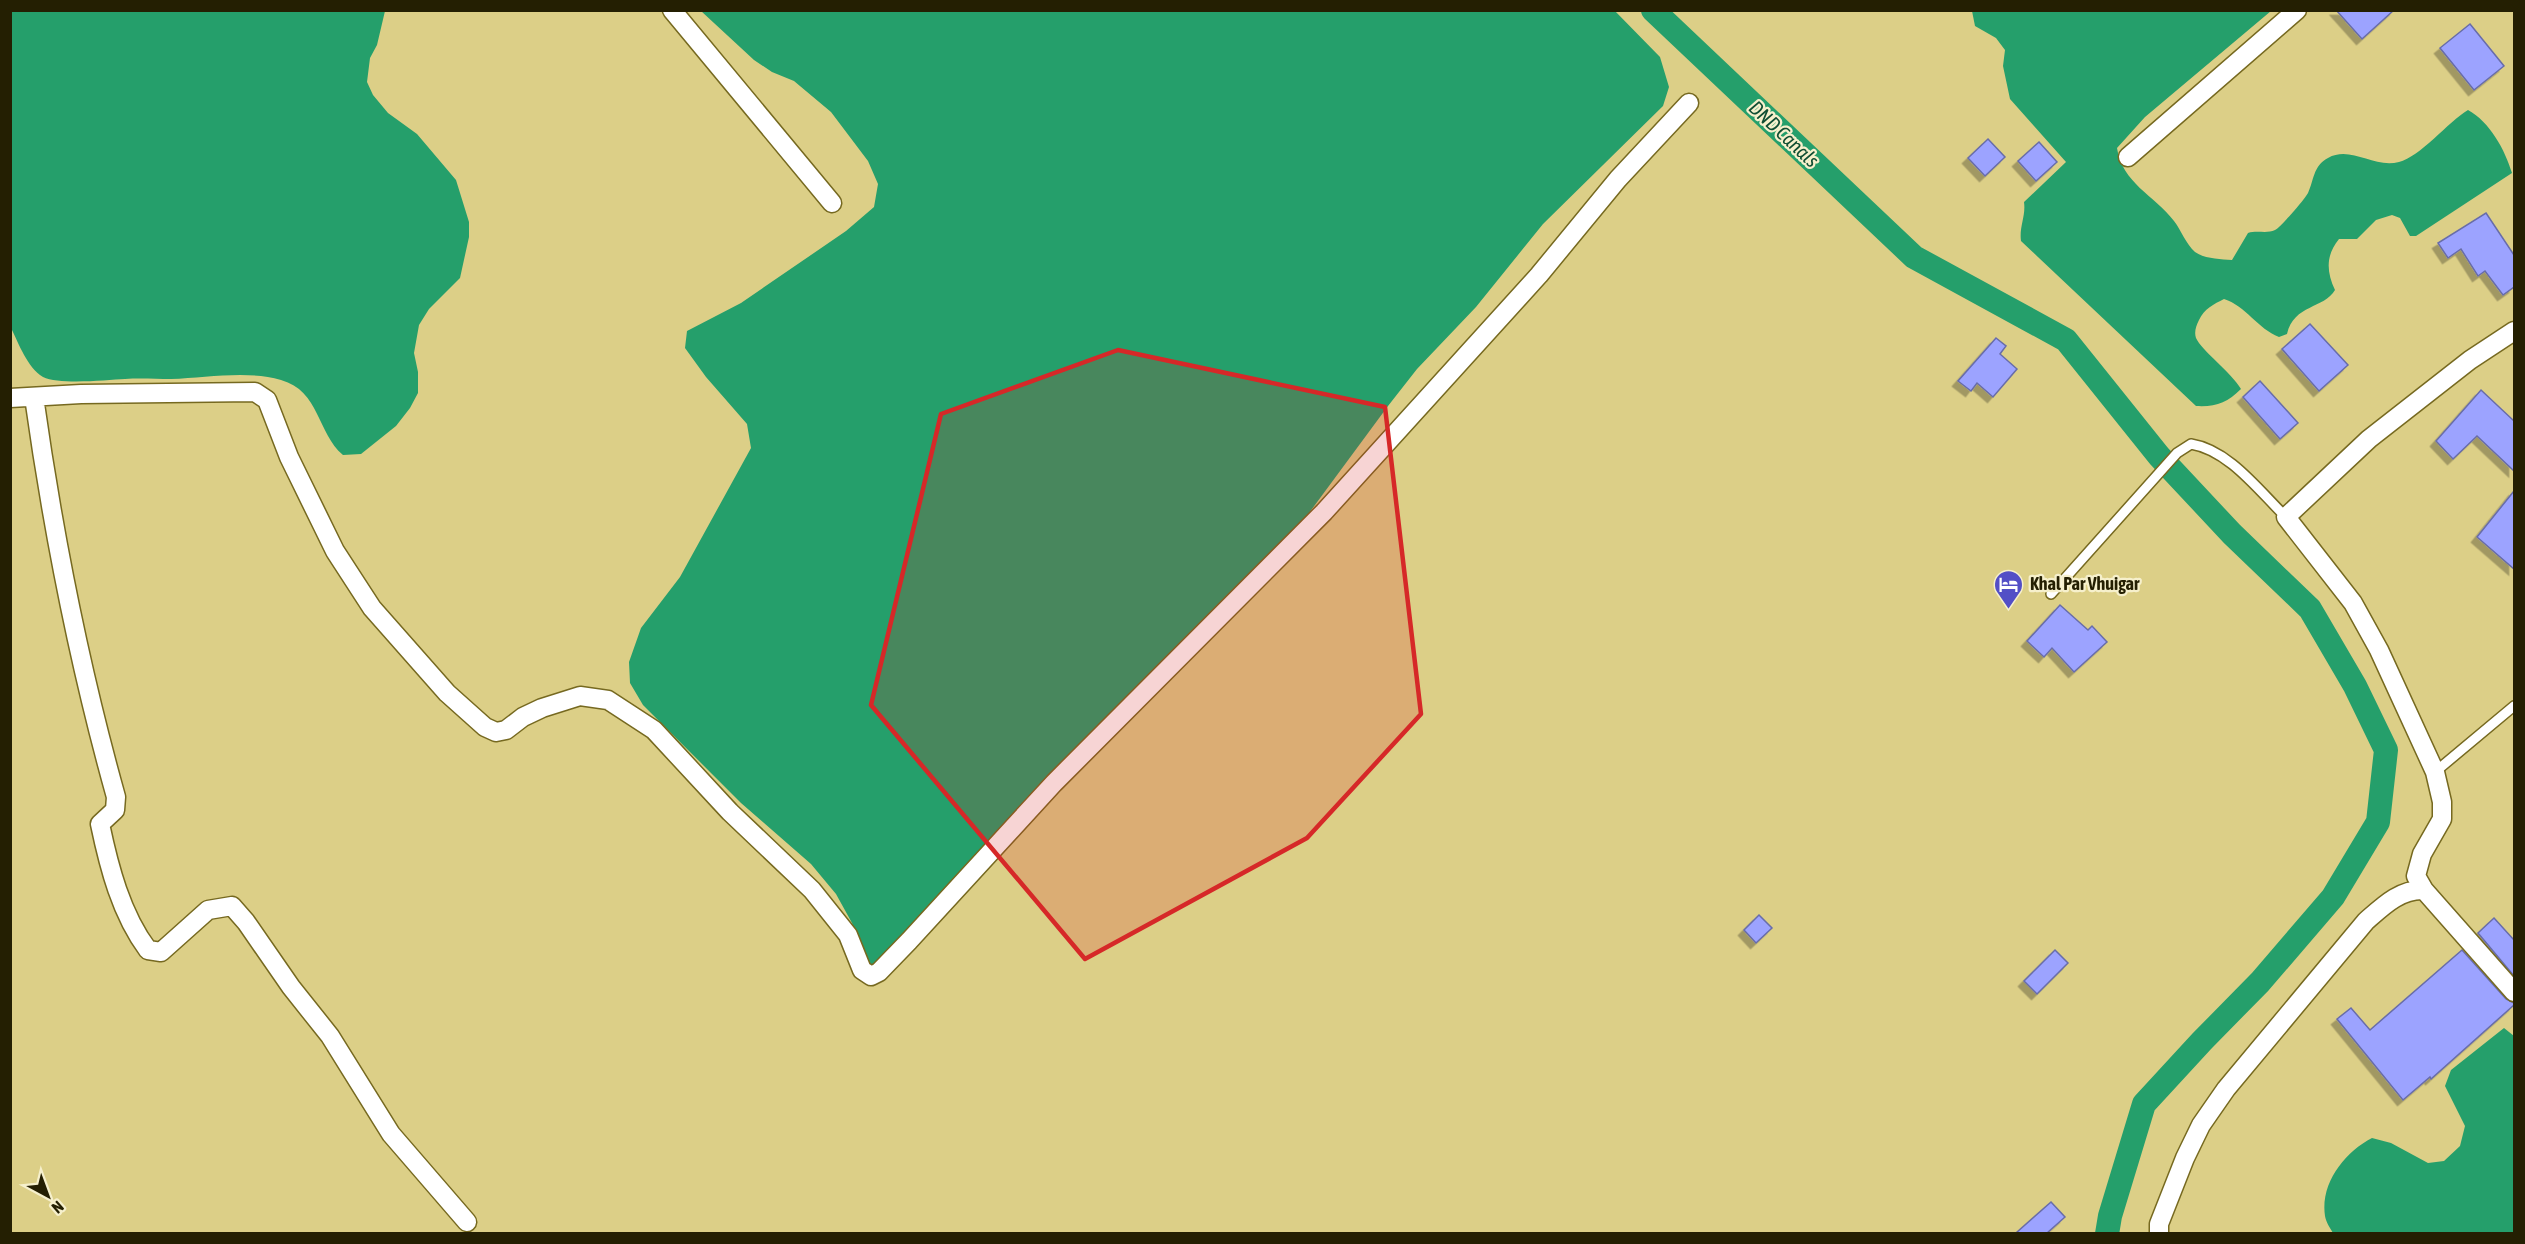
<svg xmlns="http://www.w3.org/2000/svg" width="2525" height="1244" viewBox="0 0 2525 1244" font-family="'Asap Condensed',sans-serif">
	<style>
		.water { fill: #259f6b }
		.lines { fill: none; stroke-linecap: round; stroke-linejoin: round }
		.canal { stroke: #259f6b; stroke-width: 24 }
		.building { fill: #9ca3ff; stroke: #686da9; stroke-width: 1.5; filter: url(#shadow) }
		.service-casing { stroke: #766920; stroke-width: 12 }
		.minor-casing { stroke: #766920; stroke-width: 21 }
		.service { stroke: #fff; stroke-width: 9 }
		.minor { stroke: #fff; stroke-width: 18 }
		.marked { fill: #d62828; fill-opacity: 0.2; stroke: #d62828; stroke-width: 4.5; stroke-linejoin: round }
		.labels { text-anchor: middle; stroke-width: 4.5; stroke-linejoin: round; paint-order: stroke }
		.poi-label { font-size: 18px; font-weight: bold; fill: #241f02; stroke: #f6f0cc; text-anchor: start }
		.water-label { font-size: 20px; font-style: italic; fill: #104e33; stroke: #f6f0cc }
	</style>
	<defs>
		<filter id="shadow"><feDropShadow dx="-5.5" dy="5.5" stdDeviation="0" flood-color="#0004"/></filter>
	</defs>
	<rect width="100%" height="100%" fill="#dccf87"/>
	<path class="water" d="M11 10 385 11 377 45 370 58 367 82 373 95 388 113 417 134 456 180 469 222V237L460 278 429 309 419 325 414 353 418 372V393L410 408 396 426 361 454 343 455C317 433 320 391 281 380 247 370 206 378 171 379 156 379 140 378 125 379 106 380 60 385 43 377 27 367 19 344 11 328Z
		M1614 10 1660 57 1669 87 1663 106 1543 224 1476 307 1417 369 1388 406 1295 532 1038 788 949 884 912 930 876 967 868 965 852 923 836 894 811 864 741 803 643 705 630 683 629 662 641 628 680 577 751 448 747 424 706 377 685 348 687 331 741 303 846 231 874 207 878 184 868 161 831 112 794 81 772 72 754 60 701 11Z
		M1972 11H2271L2145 117 2117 148C2122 183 2154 195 2174 221 2181 230 2186 244 2195 252 2205 259 2220 259 2232 260L2248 233C2257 230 2267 234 2275 230 2280 228 2305 199 2308 193 2314 180 2313 166 2328 158 2351 145 2374 169 2399 162 2420 157 2448 122 2468 110 2490 122 2505 150 2512 173L2416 236H2410L2400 218 2392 215 2376 220 2357 239H2339C2326 255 2326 271 2335 290 2324 309 2294 304 2287 334L2279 337C2258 329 2246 306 2224 299 2214 304 2204 309 2199 320 2196 326 2194 332 2196 338 2201 350 2232 373 2241 389 2227 403 2216 407 2196 406L2021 241C2019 227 2026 216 2024 202L2066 162 2010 99 2003 66 2005 50 1996 38 1975 26Z
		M2504 1028 2514 1036V1233H2333C2330 1228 2326 1222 2325 1216 2320 1183 2345 1152 2372 1138L2391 1143 2428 1163 2444 1161 2460 1146 2465 1126 2445 1086 2451 1070Z"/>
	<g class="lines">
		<path class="canal" d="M1653 10 1914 257 2066 340 2159 456 2232 534 2310 609 2355 686 2386 750 2378 822 2333 897 2260 982 2202 1041 2144 1104 2110 1216 2107 1234"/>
	</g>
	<path class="building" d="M2336 10H2394L2362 39Z
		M2470 24 2504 66 2474 90 2440 48Z
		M1988 139 2005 157 1985 176 1968 158Z
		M2039 142 2057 162 2036 181 2018 161Z
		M2486 213 2514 255V287L2503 295 2485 271 2478 276 2461 249 2448 258 2438 243Z
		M2310 324 2348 365 2319 391 2282 349Z
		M1996 338 2006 346 2000 354 2017 369 1993 397 1977 383 1971 391 1958 381Z
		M2260 381 2298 423 2280 439 2243 397Z
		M2481 390 2514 421V471L2477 436 2453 459 2436 441Z
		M2514 491V569L2477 537Z
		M2060 605 2088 630 2092 626 2107 642 2074 672 2052 648 2044 657 2027 641Z
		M1759 915 1772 928 1756 943 1744 930Z
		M2494 918 2514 940V976L2478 933Z
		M2055 950 2068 963 2037 994 2024 981Z
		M2462 950 2506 999 2514 1003V1005L2431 1079 2430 1077 2403 1100 2337 1019 2351 1008 2370 1030Z
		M2051 1202 2065 1217 2047 1233H2016Z"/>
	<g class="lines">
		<defs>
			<path id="service" d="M2051 594 2177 453 2191 444C2229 450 2259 491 2286 517
				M2435 772 2514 706"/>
			<path id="minor" d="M672 10 832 203
				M2128 157 2297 10
				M2514 331 2470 360 2369 439 2286 517 2353 603 2379 650 2435 772 2442 802V819L2422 854 2416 876 2424 890 2514 992
				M34 397C53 532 79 665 116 797L115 810 100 824C109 867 121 914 148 950L161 952 208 910 232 906 246 922 291 987 330 1036 391 1134 467 1222
				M10 398 81 394 255 392 267 400 289 457 335 551 372 608 447 693 485 727 496 732 506 730 523 717 542 708 580 696 608 700 654 730 730 812 812 890 848 935 862 970 871 976 879 972 909 941 1054 783 1324 512 1539 275 1618 179 1689 103
				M2159 1234V1224L2185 1158 2201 1125 2226 1089 2366 921C2383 906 2400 889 2424 890"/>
		</defs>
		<use href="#service" class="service-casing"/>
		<use href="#minor" class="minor-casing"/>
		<use href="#service" class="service"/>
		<use href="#minor" class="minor"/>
	</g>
	<path class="marked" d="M1118 350 1385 407 1421 714 1307 838 1085 959 871 705 941 414Z"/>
	<defs>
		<symbol id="hotel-pin" viewBox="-11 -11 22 30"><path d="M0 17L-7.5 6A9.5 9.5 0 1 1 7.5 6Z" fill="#534fc6" stroke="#f6f0cc"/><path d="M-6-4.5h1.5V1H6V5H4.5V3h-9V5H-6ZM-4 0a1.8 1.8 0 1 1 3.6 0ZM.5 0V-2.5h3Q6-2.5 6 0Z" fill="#fff"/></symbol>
	</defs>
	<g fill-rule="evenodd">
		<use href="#hotel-pin" x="1992" y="568" width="33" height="45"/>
	</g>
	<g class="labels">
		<g class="poi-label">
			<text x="2030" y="590">Khal Par Vhuigar</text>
		</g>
		<g class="water-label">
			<text transform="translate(1784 134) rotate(43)" y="7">DND Canals</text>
		</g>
	</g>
	<rect width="2525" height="1244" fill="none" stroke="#241f02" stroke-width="24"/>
	<g transform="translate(48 1196) rotate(139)" stroke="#f6f0cc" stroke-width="4.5" paint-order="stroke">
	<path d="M0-4.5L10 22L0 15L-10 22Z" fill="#241f02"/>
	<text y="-9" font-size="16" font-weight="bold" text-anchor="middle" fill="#241f02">N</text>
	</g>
</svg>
